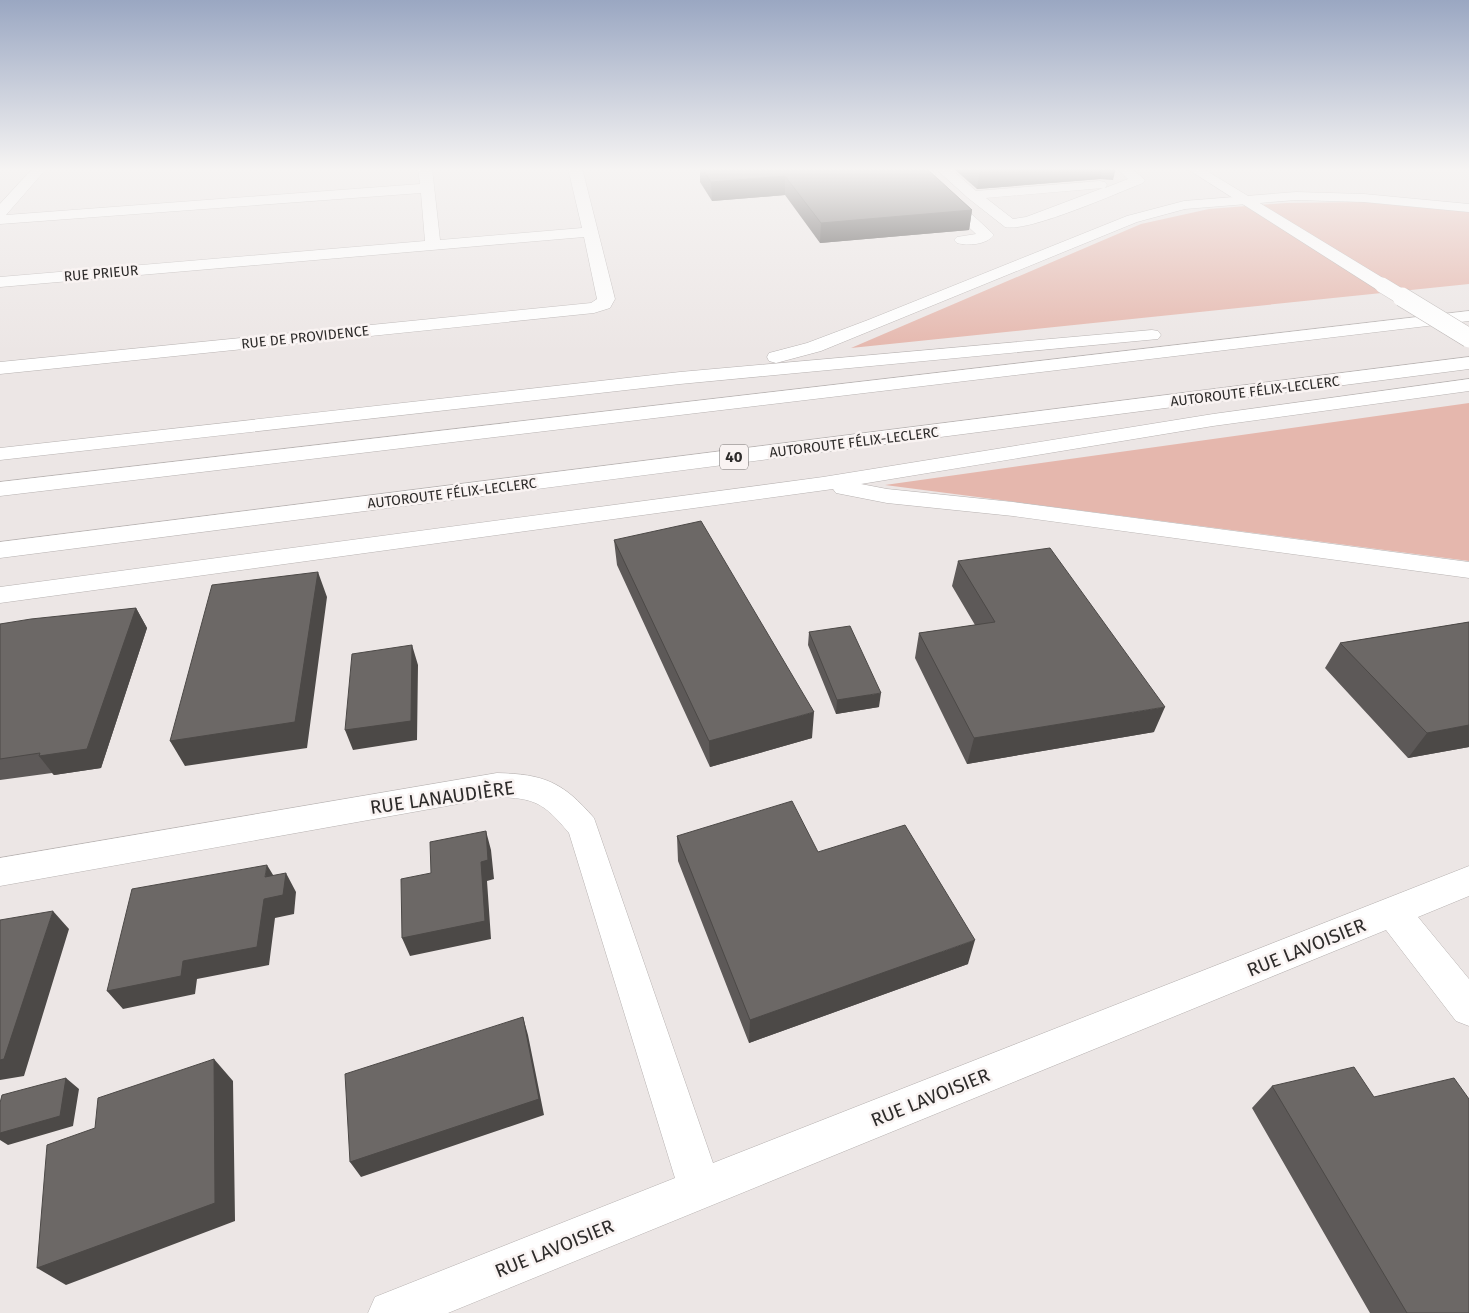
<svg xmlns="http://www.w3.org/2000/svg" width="1469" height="1313" viewBox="0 0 1469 1313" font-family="'Fira Sans',sans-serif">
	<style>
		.green { fill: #e5b7ad }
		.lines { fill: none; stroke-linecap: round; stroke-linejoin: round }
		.minor-casing { stroke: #b7b2b1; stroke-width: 1 }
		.highway-casing { stroke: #b7b2b1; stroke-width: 1 }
		.minor { fill: #fff; fill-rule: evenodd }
		.highway { fill: #fff; fill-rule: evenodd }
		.minor-bridge-far1-casing { stroke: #b7b2b1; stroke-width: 16; stroke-linecap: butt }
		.minor-bridge-casing { stroke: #b7b2b1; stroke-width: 20; stroke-linecap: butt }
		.minor-bridge-far1 { stroke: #fff; stroke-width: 15 }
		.minor-bridge { stroke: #fff; stroke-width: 19 }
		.wall { fill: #5d5958 }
		.shaded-wall { fill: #4c4947 }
		.building { fill: #6c6866; stroke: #4c4947 }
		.labels { text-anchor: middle; stroke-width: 5; stroke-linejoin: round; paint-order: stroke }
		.far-street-label { font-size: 14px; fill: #2d2b2a; stroke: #f9f3f2 }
		.shield { fill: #f9f3f2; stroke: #6a6766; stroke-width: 1 }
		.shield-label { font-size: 15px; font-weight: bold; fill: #2d2b2a }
		.near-street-label { font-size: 19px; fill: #2d2b2a; stroke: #f9f3f2 }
	</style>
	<rect width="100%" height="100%" fill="#ece6e5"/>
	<path class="green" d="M1369 202 1469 212V284L851 348 1141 224 1209 209 1286 203Z
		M1469 403V561L885 485Z"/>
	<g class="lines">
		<defs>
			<path id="minor" d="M33 168H47L6 215 420 184 418 168H432L440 240 582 228 568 168H582L615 299 610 308 594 313 0 374V362L591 303 597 299 584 237 0 287V277L425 241 421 193 0 224V204Z
				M915 168H930L935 174 934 179 991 232 994 235C986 245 968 246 957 243L954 240 957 237 976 234 922 183 920 180 921 175Z
				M935 168H950L976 191 1100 181 1105 182 1107 185 1105 188 1128 179 1116 168H1131L1145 180 1143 183C1117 193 1027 233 1005 227L968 198ZM1103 188 1026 217 1013 219 986 198Z
				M1186 168H1202L1388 281 1390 285 1388 289H1376Z
				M497 773C544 774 563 782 594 818L713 1163 1469 866V896L1418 917 1469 979V1026L1456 1021 1386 930 448 1313H368L375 1297 675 1178 569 833C544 803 535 798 497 797L0 886V858Z"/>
			<path id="highway" d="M1296 192 1364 194 1469 204V212L1364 202 1296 200 1185 209 1137 222 821 351 776 363 769 361 767 357 769 353 807 343 868 320 1127 216 1184 201Z
				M1469 311V321L0 496V482Z
				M1152 330 1158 331 1161 335 1158 339 680 384 0 460V448L680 372Z
				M1469 357V369L0 558V542Z
				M1469 379V391L1213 426 861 484 887 489 1013 502 1469 562V578L1013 516 887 503 836 493 833 489 0 603V587L823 477 1213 414Z"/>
		</defs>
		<use href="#minor" class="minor-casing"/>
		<use href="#highway" class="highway-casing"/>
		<use href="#minor" class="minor"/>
		<use href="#highway" class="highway"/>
		<defs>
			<path id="minor-bridge-far1" d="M1382 285 1405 299"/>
			<path id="minor-bridge" d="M1402 297 1469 338"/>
		</defs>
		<use href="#minor-bridge-far1" class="minor-bridge-far1-casing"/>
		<use href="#minor-bridge" class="minor-bridge-casing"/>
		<use href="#minor-bridge-far1" class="minor-bridge-far1"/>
		<use href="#minor-bridge" class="minor-bridge"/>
	</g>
	<path class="wall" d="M700 168H926L972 210 969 230 820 243 785 195 712 201 700 182Z
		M953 168H1116L1113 180 1100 179 977 189Z
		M614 540 812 738 710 767 617 565Z
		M958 561 1154 732 967 764 915 658 919 633 975 625 952 586Z
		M136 608 147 628 101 768 54 775 52 773 0 780V624Z
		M1469 622V747L1408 758 1325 668 1340 643Z
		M809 632 879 707 836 714 808 645Z
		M677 836 968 964 749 1043 678 861Z
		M1272 1086 1469 1313H1370L1252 1108Z"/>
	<path class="shaded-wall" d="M1010 168H1103L1100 179 977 189 980 170Z
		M785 176V195L712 201 711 182Z
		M972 210 969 230 820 243 821 223Z
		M318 572 327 597 307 748 185 766 170 741Z
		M136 608 147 628 101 768 54 775 39 756Z
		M412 645 418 665 417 740 353 750 345 730Z
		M881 693 879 707 836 714 837 700Z
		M1165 707 1154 732 967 764 974 738Z
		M814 712 812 738 710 767 709 741Z
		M1469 725V747L1408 758 1427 733Z
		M486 831 491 850 494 879 487 881 491 939 410 956 402 938 481 862Z
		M267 865 278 883 265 877Z
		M286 873 296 892 294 914 275 918 269 965 197 979 195 994 123 1009 107 991 183 961 264 899Z
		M53 911 69 929 24 1076 0 1080V1060Z
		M975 940 968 964 749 1043 750 1020Z
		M523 1017 528 1035 544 1115 361 1177 350 1162Z
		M214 1059 233 1081 235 1221 66 1285 37 1268Z
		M66 1078 79 1089 73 1126 8 1145 0 1140V1133Z"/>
	<path class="building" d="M702 168H926L972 210 821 223 785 176 711 182Z
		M977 168H1010L980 170Z
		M701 521 814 712 709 741 614 540Z
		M1050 548 1165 707 974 738 919 633 995 622 958 561Z
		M318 572 295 722 170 741 212 585Z
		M136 608 87 749 39 756 40 753 0 759V624L31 619Z
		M1469 622V725L1427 733 1340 643Z
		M850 626 881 693 837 700 809 632Z
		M412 645 411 721 345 730 352 654Z
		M792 801 818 852 905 825 975 940 750 1020 677 836Z
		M486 831 488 860 481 862 485 921 402 938 401 879 431 873 430 842Z
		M267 865 265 877 286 873 283 895 264 899 257 947 183 961 181 976 107 991 132 889Z
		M53 911 4 1059 0 1060V920Z
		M523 1017 539 1099 350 1162 345 1074Z
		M214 1059 215 1203 37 1268 47 1145 95 1128 98 1098Z
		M1354 1067 1374 1097 1454 1078 1469 1099V1313H1407L1272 1086Z
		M66 1078 60 1116 0 1133V1103L2 1095Z"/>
	<linearGradient id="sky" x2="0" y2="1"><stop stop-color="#9aa7c2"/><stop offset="0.48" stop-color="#f6f4f3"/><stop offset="1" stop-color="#f6f4f3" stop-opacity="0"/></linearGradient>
	<rect width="1469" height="352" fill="url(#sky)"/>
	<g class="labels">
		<g class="far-street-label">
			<text transform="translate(101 273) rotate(-5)" y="5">RUE PRIEUR</text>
			<text transform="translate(305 337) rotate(-6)" y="5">RUE DE PROVIDENCE</text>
			<text transform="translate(1255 391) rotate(-7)" y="5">AUTOROUTE FÉLIX-LECLERC</text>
			<text transform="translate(854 442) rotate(-7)" y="5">AUTOROUTE FÉLIX-LECLERC</text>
			<text transform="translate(452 493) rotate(-7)" y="5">AUTOROUTE FÉLIX-LECLERC</text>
		</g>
		<rect class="shield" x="720" y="444.5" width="28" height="25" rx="4"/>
		<g class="shield-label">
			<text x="734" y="462">40</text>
		</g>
		<g class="near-street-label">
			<text transform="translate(442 797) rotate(-8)" y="7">RUE LANAUDIÈRE</text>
			<text transform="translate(1306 947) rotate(-22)" y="7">RUE LAVOISIER</text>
			<text transform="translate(930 1097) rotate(-22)" y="7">RUE LAVOISIER</text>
			<text transform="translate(554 1248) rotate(-22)" y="7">RUE LAVOISIER</text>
		</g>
	</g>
</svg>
